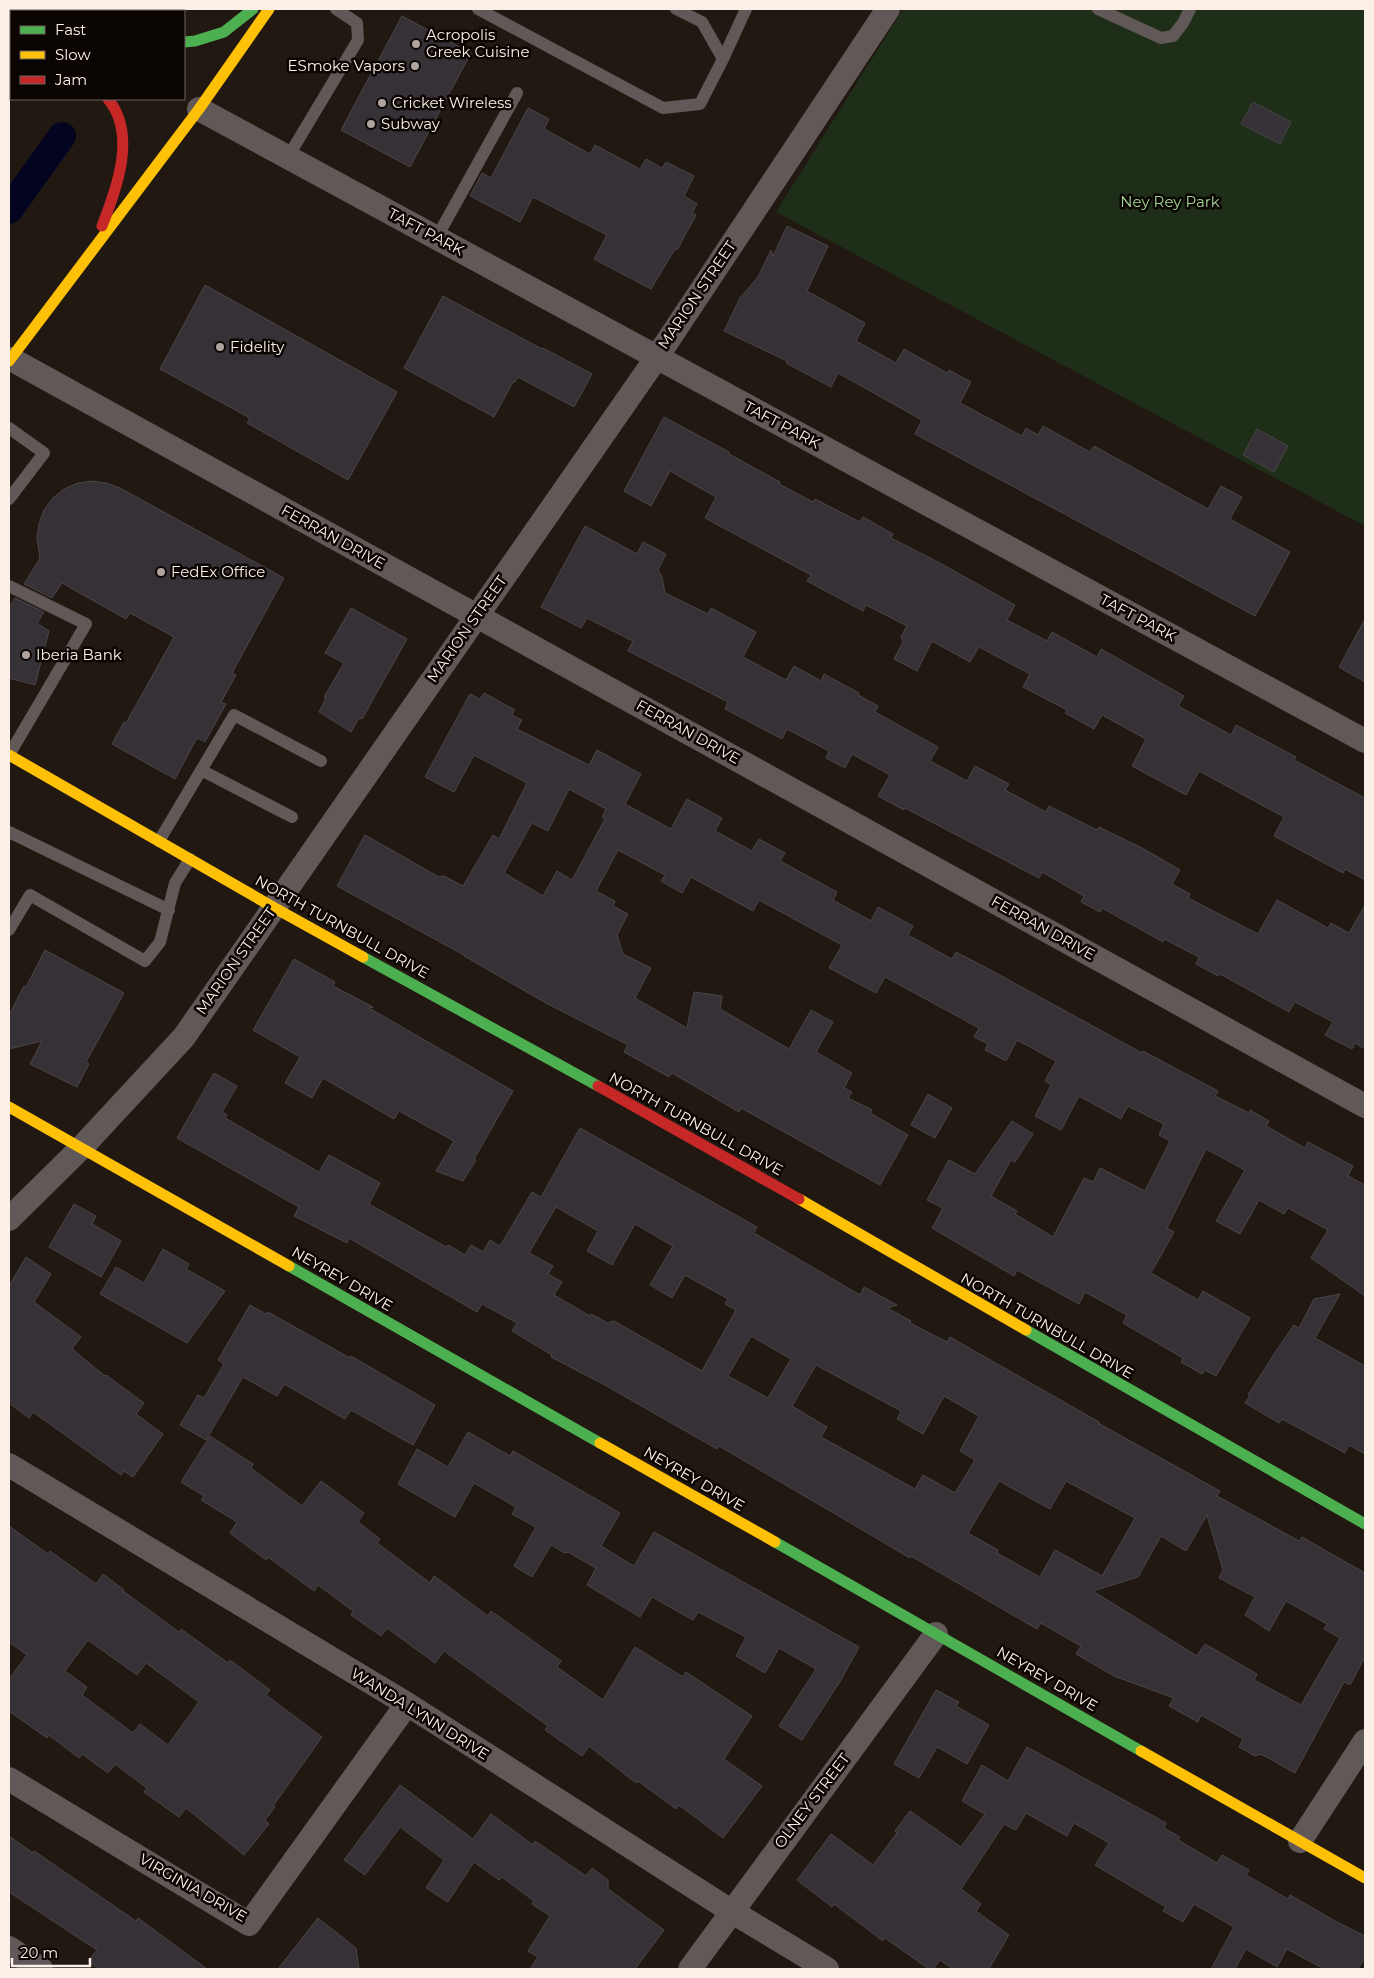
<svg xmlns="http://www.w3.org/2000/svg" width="1374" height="1978" viewBox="0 0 1374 1978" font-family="Montserrat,sans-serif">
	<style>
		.green { fill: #1e2e18 }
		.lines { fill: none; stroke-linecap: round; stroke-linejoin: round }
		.canal { stroke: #030420; stroke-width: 28 }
		.building { fill: #363137; stroke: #4a4546; fill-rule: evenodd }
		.lane { stroke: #615858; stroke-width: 12 }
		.street { stroke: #615858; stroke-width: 24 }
		.fast { stroke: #4caf50; stroke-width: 11 }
		.slow { stroke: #ffc107; stroke-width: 11 }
		.jam { stroke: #c62828; stroke-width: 11 }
		.poi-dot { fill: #afa49d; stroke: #0b0502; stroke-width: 2 }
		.labels { text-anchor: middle; stroke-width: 5; stroke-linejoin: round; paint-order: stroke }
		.poi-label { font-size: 15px; fill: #fbefe8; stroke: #0b0502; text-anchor: start }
		.park-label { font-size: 15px; fill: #a1d695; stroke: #0b0502 }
		.street-label { font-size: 15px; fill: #fbefe8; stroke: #0b0502 }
	</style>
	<rect width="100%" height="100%" fill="#211812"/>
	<path class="green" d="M903 9H1365V526L776 212Z"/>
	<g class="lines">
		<path class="canal" d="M9 210 62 136"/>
	</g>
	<path class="building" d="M402 16 471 53 410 167 341 130Z
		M1253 102 1291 122 1280 144 1241 124Z
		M528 108 549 119 544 129 590 154 595 145 640 169 646 159 662 168 666 162 694 176 684 196 697 204 692 213 696 215 677 250 675 249 651 289 594 259 607 235 533 197 520 222 470 196 482 173 491 178Z
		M787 226 828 246 807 291 865 323 856 341 896 363 904 349 947 373 949 370 971 382 960 403 1022 436 1026 428 1038 435 1043 426 1090 452 1094 446 1208 509 1221 486 1242 497 1230 519 1290 552 1255 616 915 434 922 420 838 373 831 387 786 363 787 361 724 331 740 298 758 277 771 250 773 256Z
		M205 285 397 392 348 480 247 423 250 418 160 369Z
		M443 296 542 349 543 348 592 374 574 407 518 377 515 382H513L494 417 404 368Z
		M664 417 729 452V454L780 482 779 484 813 502 815 499 860 522 863 517 893 534 891 538 938 562 1015 605 1007 620 1047 641 1052 632 1097 657 1101 649 1184 696 1178 706 1231 735 1236 725 1296 757 1294 760 1365 798V880L1345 869 1343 873 1274 836 1284 817 1199 771 1186 795 1132 766 1146 739 1102 715 1094 729 1065 713 1067 710 1023 687 1030 674 979 647 970 662 932 641 917 671 894 659 903 642 901 637 907 626 866 605 863 611 807 581 811 575 705 518 716 497 670 471 651 506 624 491Z
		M1257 429 1288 446 1274 472 1243 455Z
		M92 481 106 483 120 488 284 578 232 673 236 675 221 702 226 704 205 742 197 738 175 779 112 744 124 722 126 723 174 637 130 613 126 619 62 583 52 598 24 584 40 558 37 538 39 524 44 510 53 498 64 489 78 483Z
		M585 526 637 554 643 542 666 554 658 570 662 577 665 593 708 614 711 608 756 632 743 657 786 680 794 666 821 681 824 674 859 693 858 695 878 706 875 712 938 747 930 761 967 781 975 766 1009 784 1005 790 1046 812 1049 806 1097 830 1099 827 1144 849 1180 870 1172 884 1190 894 1188 898 1258 934 1277 900 1328 928 1331 923 1349 933 1365 905V1049L1355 1043 1352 1049 1325 1035 1333 1022 1295 1002 1289 1012 1220 974 1218 976 1196 964 1199 957 1164 939 1163 942 1102 908 1100 912 1081 902 1084 896 1042 872 1039 878 905 808 904 810 878 796 890 775 852 754 845 768 826 758 829 751 787 729 782 739 725 709 728 702 628 651 633 641 587 618 581 628 541 607Z
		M15 598 44 612 37 623 49 631 35 685 9 678V608Z
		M351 608 407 639 362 719 359 718 351 732 319 712 326 698 324 697 344 663 325 653Z
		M1365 619V682L1339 667Z
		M484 693 515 710 512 715 522 720 517 729 589 765 597 750 641 774 625 804 671 829 687 799 722 818 715 831 752 851 759 839 785 853 780 861 837 892 833 900 871 921 878 907 913 926 908 935 952 959 956 952 985 967 1142 1053 1143 1051 1218 1091 1215 1096 1249 1113 1250 1110 1269 1121 1266 1126 1305 1148 1308 1142 1353 1166 1348 1176 1365 1185V1296L1311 1258 1328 1230 1288 1208 1284 1214 1259 1200 1240 1234 1216 1221 1245 1170 1206 1149 1167 1228 1174 1232 1151 1273 1198 1300 1203 1291 1250 1318 1216 1376 1205 1370 1202 1374 1181 1362 1183 1358 1123 1323 1127 1315 1085 1292 1079 1304 1017 1270 1014 1276 932 1228 943 1208 927 1200 949 1160 975 1174 1012 1121 1033 1134 1015 1162 1011 1160 991 1196 1017 1211 1015 1214 1053 1237 1084 1178 1093 1182 1100 1168 1145 1191 1170 1141 1159 1135 1164 1124 1128 1106 1121 1119 1079 1096 1061 1130 1035 1116 1051 1085 1045 1081 1056 1061 1017 1040 1006 1061 985 1050 988 1044 974 1037 979 1028 885 977 876 993 829 968 842 945 759 900 753 911 691 877 682 893 661 881 665 875 618 850 596 891 615 901 613 906 628 914 617 935 623 954 651 968 635 998 687 1028 694 992 722 996 720 1009 789 1049 811 1010 833 1022 816 1052 852 1073 844 1088 852 1092 848 1098 872 1110 870 1113 908 1135 880 1185 741 1108 739 1112 672 1073 669 1077 624 1052 628 1045 546 1003 464 956V955L337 886 365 835 439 877 444 876 463 886 493 835 499 839 527 783 474 755 454 792 425 777 470 694 480 699ZM569 789 606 809 602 817 605 819 572 880 557 871 543 896 504 873 532 823 548 831Z
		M45 950 124 993 86 1062 89 1064 77 1087 30 1064 42 1041 9 1049V1015L24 986 26 987Z
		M294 959 335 982 333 986 373 1007 369 1008 513 1091 474 1159 476 1160 463 1181 436 1171 454 1141 399 1111 394 1119 323 1078 312 1098 285 1083 300 1057 253 1030Z
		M214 1073 237 1086 222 1112 227 1115 225 1118 319 1172 329 1155 380 1183 369 1204 446 1247 448 1245 465 1255 471 1245 483 1252 490 1240 500 1246 532 1192 541 1197 580 1128 757 1227 754 1233 860 1295 864 1287 897 1305 887 1308 911 1321 910 1323 947 1342 950 1337 1099 1422 1098 1423 1220 1491 1217 1496 1299 1541 1302 1537 1365 1573V1657L1350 1685 1344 1682 1295 1773 1261 1754 1255 1756 1239 1747 1243 1739 1201 1715 1198 1722 1169 1706 1174 1698 1114 1676 1076 1654 1081 1646 1041 1623 1037 1629 911 1556 910 1558 883 1542 719 1446 717 1449 603 1384 551 1357 552 1355 512 1331 517 1323 482 1304 477 1312 349 1238 347 1243 294 1216 299 1207 177 1138ZM556 1207 598 1231 587 1251 612 1265 635 1224 673 1246 650 1285 672 1298 685 1275 728 1299 725 1304 736 1310 702 1371 614 1321 608 1323 591 1314 590 1316 554 1295 562 1282 548 1274 553 1266 529 1253ZM751 1336 791 1359 768 1398 728 1376ZM816 1365 901 1411 897 1419 923 1434 944 1396 979 1416 960 1451 975 1460 955 1493 923 1475 915 1489 821 1437 827 1427 792 1406ZM999 1481 1050 1509 1066 1481 1135 1518 1102 1576 1055 1550 1040 1577 997 1553 998 1550 968 1533ZM1207 1515 1223 1570 1219 1578 1255 1597 1245 1615 1269 1631 1286 1601 1327 1624 1324 1629 1340 1638 1301 1705 1254 1680 1257 1674 1205 1644 1197 1656 1093 1591 1138 1577 1161 1536 1186 1551Z
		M928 1094 952 1108 935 1138 911 1125Z
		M74 1204 96 1216 92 1224 121 1241 101 1277 49 1247Z
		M163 1249 189 1264 186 1269 225 1291 187 1343 100 1294 116 1267 144 1283Z
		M26 1257 51 1274 34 1302 81 1337 72 1349 105 1376 106 1375 144 1403 136 1414 163 1434 133 1477 124 1471 121 1475 33 1412 29 1418 9 1403V1286Z
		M1340 1294 1315 1338 1365 1366V1454L1349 1445 1345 1453 1282 1419 1279 1423 1245 1403 1250 1396 1248 1395 1276 1351 1294 1325 1299 1328 1314 1299Z
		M250 1305 266 1314 268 1312 350 1358 351 1356 435 1405 413 1445 351 1410 345 1419 284 1384 277 1396 243 1377 206 1440 180 1425 198 1395 204 1398 224 1364 218 1360Z
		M468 1432 510 1456 513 1451 620 1513 601 1546 634 1566 654 1532 859 1647 841 1680 802 1740 779 1726 816 1669 779 1648 765 1673 736 1656 746 1637 698 1612 693 1620 652 1597 640 1617 587 1585 596 1568 568 1552 565 1553 551 1545 532 1577 514 1566 536 1527 512 1514 516 1507 474 1483 455 1517 398 1484 417 1449 448 1467Z
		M210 1436 253 1464 251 1468 302 1506 321 1481 364 1513 358 1522 380 1539 377 1543 430 1583 434 1576 488 1616 491 1611 561 1661 557 1667 603 1700 635 1647 683 1677 686 1672 752 1716 724 1759 762 1786 723 1838 679 1805 676 1809 638 1781 636 1783 589 1746 582 1756 545 1730 548 1726 444 1651 435 1663 387 1628 381 1636 351 1615 353 1611 318 1585 314 1591 268 1557 266 1560 230 1533 237 1522 201 1500 204 1496 181 1482Z
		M9 1526 48 1554 50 1551 96 1584 103 1574 124 1590 123 1591 179 1632 181 1629 228 1663 230 1660 270 1690 266 1695 322 1737 273 1806 275 1807 265 1820 269 1824 244 1855 186 1808 179 1817 144 1792 147 1788 115 1764 108 1773 82 1754 79 1758 49 1735 47 1738 9 1711V1679L27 1655 9 1642ZM88 1640 137 1675 146 1663 199 1702 168 1745 140 1724 133 1733 82 1695 87 1687 65 1671Z
		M936 1690 959 1702 956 1706 989 1725 967 1764 937 1747 919 1778 894 1764Z
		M1027 1747 1166 1823 1164 1828 1180 1837 1178 1840 1217 1863 1222 1855 1249 1870 1246 1875 1288 1899 1290 1895 1335 1921 1365 1936V1957L1358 1969H1324L1287 1949 1277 1967 1246 1949 1235 1969H1211L1234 1927 1194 1904 1183 1922 1163 1911 1166 1907 1095 1865 1109 1843 1074 1823 1067 1836 1026 1813 1016 1830 1004 1824 961 1889 981 1904 976 1911 1009 1935 989 1969H953L940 1960 933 1969H929L885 1938 883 1941 834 1904 832 1907 797 1880 831 1834 873 1865 897 1833 895 1831 910 1811 961 1847 985 1814 962 1801 982 1765 1008 1781Z
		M400 1785 473 1839 491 1814 533 1845 535 1841 586 1876 592 1868 608 1880V1889L664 1930 635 1969H530L538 1957 528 1951 550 1916 532 1904 534 1901 502 1877 499 1880 474 1862 448 1902 426 1888 444 1860 400 1827 365 1875 344 1860Z
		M9 1836 33 1853 34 1851 136 1921 138 1918 207 1969H99L88 1961 97 1950 9 1892Z
		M318 1918 356 1948 359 1969H278Z"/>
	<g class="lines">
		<path class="lane" d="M478 9 663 108 700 104 723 59 702 22 676 9
			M1098 9 1161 38 1173 36 1183 23 1190 9
			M723 59 746 9
			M288 157 358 40 357 23 336 9
			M437 237 517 93
			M9 428 44 453 9 499
			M9 586 86 624 9 755
			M201 770 292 817
			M9 832 169 910
			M159 841 234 715 321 761
			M9 930 30 895 145 961 160 942 175 883 190 859"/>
		<path class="street" d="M15 9 19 11
			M199 109 1365 741
			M11 359 1365 1106
			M9 1219 81 1148 184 1037 657 357 888 9
			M9 1465 407 1704 731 1911 827 1969
			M9 1779 249 1924 407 1704
			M1300 1841 1365 1741
			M9 1948 41 1969
			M690 1969 936 1634"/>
		<path class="fast" d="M40 11 42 9
			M184 42 195 41 224 32 253 9
			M9 53 11 50
			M363 957 598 1086
			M289 1266 600 1443
			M1026 1330 1365 1524
			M775 1542 1141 1751"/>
		<path class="slow" d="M9 361 199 109 269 9
			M9 755 273 907 363 957
			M9 1107 289 1266
			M799 1199 1026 1330
			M600 1443 775 1542
			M1141 1751 1365 1878"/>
		<path class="jam" d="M117 9V11
			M9 88 11 87
			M102 226C117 188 137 134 108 99
			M598 1086 799 1199"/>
	</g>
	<g class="poi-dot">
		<circle cx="416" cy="44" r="5"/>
		<circle cx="415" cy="66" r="5"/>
		<circle cx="382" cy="103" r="5"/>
		<circle cx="371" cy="124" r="5"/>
		<circle cx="220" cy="347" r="5"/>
		<circle cx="161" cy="572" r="5"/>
		<circle cx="26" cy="655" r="5"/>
	</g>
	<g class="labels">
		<g class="poi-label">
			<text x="426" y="40">Acropolis<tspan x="426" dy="17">Greek Cuisine</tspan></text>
			<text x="405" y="71" text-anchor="end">ESmoke Vapors</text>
			<text x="392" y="108">Cricket Wireless</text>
			<text x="381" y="129">Subway</text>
			<text x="230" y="352">Fidelity</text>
			<text x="171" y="577">FedEx Office</text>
			<text x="36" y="660">Iberia Bank</text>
		</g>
		<g class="park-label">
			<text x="1170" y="207">Ney Rey Park</text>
		</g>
		<g class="street-label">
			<text transform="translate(426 232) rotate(28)" y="5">TAFT PARK</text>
			<text transform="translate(697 295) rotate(-56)" y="5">MARION STREET</text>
			<text transform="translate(782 425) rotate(28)" y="5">TAFT PARK</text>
			<text transform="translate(333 537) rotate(29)" y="5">FERRAN DRIVE</text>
			<text transform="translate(1138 618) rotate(28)" y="5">TAFT PARK</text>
			<text transform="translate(467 629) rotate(-55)" y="5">MARION STREET</text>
			<text transform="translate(688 732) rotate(29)" y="5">FERRAN DRIVE</text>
			<text transform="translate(342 927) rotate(29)" y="5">NORTH TURNBULL DRIVE</text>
			<text transform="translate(1043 928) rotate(29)" y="5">FERRAN DRIVE</text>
			<text transform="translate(236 961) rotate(-55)" y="5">MARION STREET</text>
			<text transform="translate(696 1124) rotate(29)" y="5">NORTH TURNBULL DRIVE</text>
			<text transform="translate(342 1279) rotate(30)" y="5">NEYREY DRIVE</text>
			<text transform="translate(1047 1326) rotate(30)" y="5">NORTH TURNBULL DRIVE</text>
			<text transform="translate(694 1479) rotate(30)" y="5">NEYREY DRIVE</text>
			<text transform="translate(1047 1679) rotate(30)" y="5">NEYREY DRIVE</text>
			<text transform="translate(420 1714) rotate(32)" y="5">WANDA LYNN DRIVE</text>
			<text transform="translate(812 1801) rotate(-53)" y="5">OLNEY STREET</text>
			<text transform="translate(193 1888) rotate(30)" y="5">VIRGINIA DRIVE</text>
		</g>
	</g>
	<rect width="1374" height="1978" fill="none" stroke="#fbefe8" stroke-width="20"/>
	<rect x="10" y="10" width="175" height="90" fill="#0b0502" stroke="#6b635e"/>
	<rect x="20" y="26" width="25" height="8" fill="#4caf50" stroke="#6b635e"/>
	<text x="55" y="35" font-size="15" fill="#fbefe8">Fast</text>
	<rect x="20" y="51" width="25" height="8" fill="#ffc107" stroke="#6b635e"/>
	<text x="55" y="60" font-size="15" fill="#fbefe8">Slow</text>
	<rect x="20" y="76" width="25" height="8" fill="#c62828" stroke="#6b635e"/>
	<text x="55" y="85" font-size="15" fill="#fbefe8">Jam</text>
	<path d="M12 1958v8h78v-8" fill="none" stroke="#fbefe8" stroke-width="2.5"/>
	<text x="20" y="1958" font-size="15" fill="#fbefe8" stroke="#0b0502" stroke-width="4" paint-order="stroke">20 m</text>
</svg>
